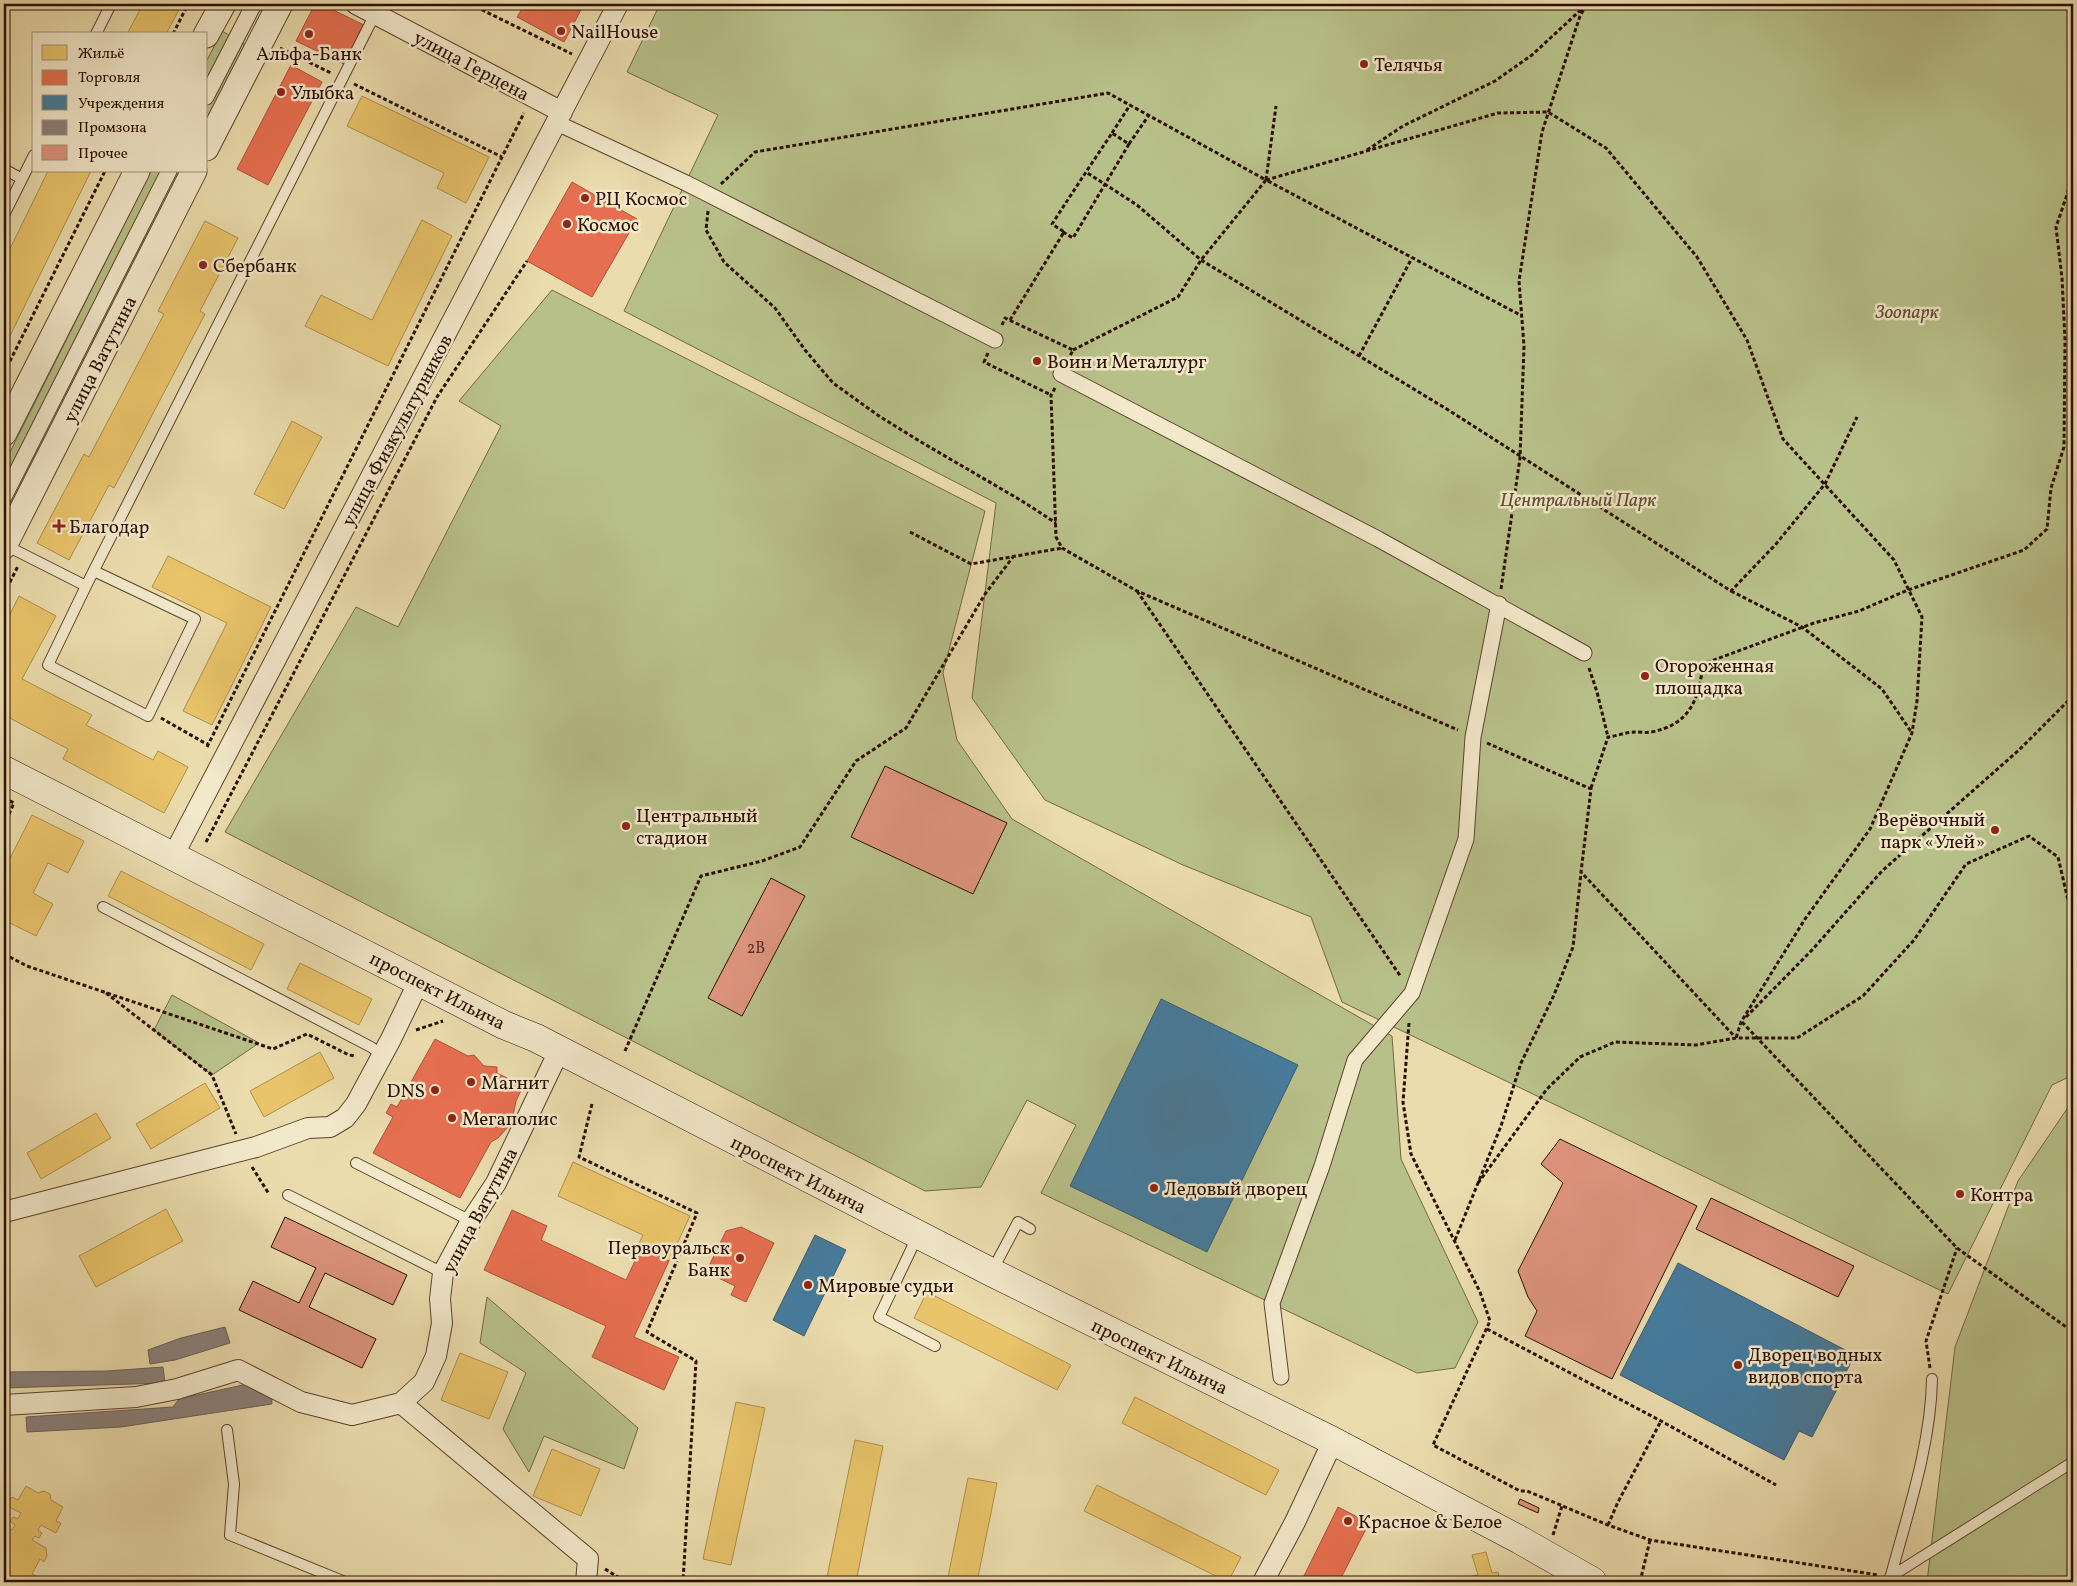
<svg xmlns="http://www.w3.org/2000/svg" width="2077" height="1586" viewBox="0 0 2077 1586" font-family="Vollkorn,serif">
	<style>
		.green { fill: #b8c089; stroke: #726844 }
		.homes { fill: #e9c46a; stroke: #b08e4a }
		.shops { fill: #e76f51; stroke: #af5239 }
		.public { fill: #457b9d; stroke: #3e5b6e }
		.industry { fill: #8a817c; stroke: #6e5f57 }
		.building { fill: #dd947e; stroke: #2c0f00 }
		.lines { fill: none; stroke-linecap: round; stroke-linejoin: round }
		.service-casing { stroke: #5c422b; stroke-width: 12 }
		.pedestrian-casing { stroke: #5c422b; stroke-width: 17 }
		.minor-casing { stroke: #5c422b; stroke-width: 22 }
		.tertiary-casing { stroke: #5c422b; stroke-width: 27 }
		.secondary-casing { stroke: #2c0f00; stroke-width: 29 }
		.path { stroke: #2c0f00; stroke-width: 3; stroke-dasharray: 4 2.5; stroke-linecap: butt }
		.service { stroke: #f2e8ca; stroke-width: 10 }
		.pedestrian { stroke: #f2e8ca; stroke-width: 15 }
		.minor { stroke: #f2e8ca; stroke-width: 20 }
		.tertiary { stroke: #f2e8ca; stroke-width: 25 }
		.secondary { stroke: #f2e8ca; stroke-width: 28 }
		.poi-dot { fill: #8f2418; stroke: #f2e8ca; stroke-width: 2 }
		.labels { text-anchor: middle; stroke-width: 5; stroke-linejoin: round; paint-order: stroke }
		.number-label { font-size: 16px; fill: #583020 }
		.poi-label { font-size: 19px; fill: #2c0f00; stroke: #f2e8ca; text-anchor: start }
		.street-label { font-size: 19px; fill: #2c0f00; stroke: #f2e8ca }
		.park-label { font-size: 19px; font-style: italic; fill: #5d4d30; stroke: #f2e8ca }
	</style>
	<rect width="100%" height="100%" fill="#ebdcad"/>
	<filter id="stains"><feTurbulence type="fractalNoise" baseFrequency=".004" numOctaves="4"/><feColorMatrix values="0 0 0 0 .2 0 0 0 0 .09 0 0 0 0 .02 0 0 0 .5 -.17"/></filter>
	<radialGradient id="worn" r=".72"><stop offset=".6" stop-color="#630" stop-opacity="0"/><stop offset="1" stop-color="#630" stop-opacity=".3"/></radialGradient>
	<path class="green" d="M660 4H2073V1075L2052 1085 1948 1294 1342 1002 1311 917 1183 865 1045 800 972 698 996 503 624 311 718 115 627 72Z
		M222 31 251 48 206 135V62Z
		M151 171H188L4 526V464Z
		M552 290 985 511 943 673 957 740 1012 819 1392 1036 1401 1159 1478 1322 1455 1368 1417 1373 1041 1193 1076 1125 1027 1100 981 1187 925 1191 225 832 356 607 398 627 501 426 459 401Z
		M172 995 259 1043 212 1075 154 1030Z
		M2073 1100V1582H1927L1955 1347 2018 1181Z
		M487 1297 638 1428 624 1469 544 1436 529 1472 503 1429 526 1373 480 1343Z"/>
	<path class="homes" d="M143 4H182L166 34H127Z
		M362 96 489 157 466 203 437 188 444 173 347 126Z
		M48 171H91L4 348V261Z
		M422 220 452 236 388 366 305 326 321 295 372 320Z
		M205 221 238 238 200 311 205 314 114 488 109 485 69 560 37 543 84 454 89 457 164 314 158 311Z
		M292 421 322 437 284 509 254 494Z
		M168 556 271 607 212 725 183 711 227 623 152 587Z
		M19 596 56 616 22 679 92 715 86 725 153 760 158 751 188 767 164 813 63 759 68 749 4 715V626Z
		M32 815 84 841 68 873 48 863 33 893 53 904 36 936 4 920V870Z
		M121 871 264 944 251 970 108 896Z
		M300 963 372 999 359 1025 287 989Z
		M320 1052 334 1078 264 1117 250 1091Z
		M205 1083 220 1108 151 1149 136 1124Z
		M96 1113 111 1138 41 1179 27 1153Z
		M573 1162 690 1216 669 1261 637 1247 643 1235 558 1196Z
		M166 1209 183 1241 96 1287 79 1256Z
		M927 1292 1071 1365 1057 1390 914 1318Z
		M460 1353 508 1372 489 1419 441 1400Z
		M1135 1397 1279 1470 1266 1495 1122 1423Z
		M736 1402 765 1408 731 1565 703 1559Z
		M855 1440 883 1446 856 1582H826Z
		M552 1449 600 1469 581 1516 533 1496Z
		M968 1478 997 1483 977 1582H947Z
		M1097 1485 1241 1557 1228 1582 1084 1511Z
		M26 1486 38 1493 44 1491 50 1494 51 1500 63 1507 56 1521 61 1523 56 1533 41 1525 38 1530 42 1533 39 1538 35 1536 32 1540 46 1548 47 1556 44 1562 40 1559 32 1574 36 1576 33 1582H23L11 1576 8 1580 11 1582H4V1525L12 1530 15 1525 10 1521 13 1517 18 1519 21 1513 7 1506 12 1497 18 1500Z
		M1486 1552 1492 1573 1498 1572 1500 1582H1474L1472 1576 1478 1575 1472 1555Z"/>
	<path class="shops" d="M315 4H321L366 26 346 65 296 41Z
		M525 4H584L564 42 517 17Z
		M291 65 322 82 268 185 237 169Z
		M572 182 637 219 592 297 527 261Z
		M435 1039 468 1056 474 1055 484 1066 497 1067V1073L523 1086 516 1101 512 1120 508 1127 498 1138 491 1142 460 1198 373 1153 393 1117 386 1113 391 1104 397 1107Z
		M512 1210 547 1226 541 1240 626 1280 641 1248 669 1261 634 1337 679 1357 664 1390 592 1357 606 1326 484 1270Z
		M741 1227 774 1243 746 1302 731 1295 735 1286 706 1272 726 1231Z
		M1338 1507 1369 1523 1339 1582H1301Z"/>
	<path class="public" d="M1161 999 1298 1065 1207 1252 1070 1186Z
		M815 1235 846 1250 804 1336 773 1320Z
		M1678 1263 1855 1355 1812 1437 1799 1431 1784 1460 1620 1375Z"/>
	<path class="industry" d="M225 1327 230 1343 175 1360 150 1364 148 1350 181 1338Z
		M163 1367 165 1383 4 1388V1372L107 1371Z
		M252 1383 271 1391 272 1404 121 1427 27 1432 26 1417 173 1407 179 1399Z"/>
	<path class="building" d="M885 766 1007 823 973 894 851 837Z
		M771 878 805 896 742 1016 708 998Z
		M1560 1139 1697 1206 1612 1379 1525 1336 1537 1311 1528 1297 1518 1271 1563 1183 1541 1164Z
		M1711 1198 1854 1266 1838 1297 1696 1229Z
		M285 1217 407 1275 393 1305 325 1273 309 1307 376 1339 362 1368 239 1310 253 1281 299 1303 316 1268 271 1247Z
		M1520 1499 1539 1508 1538 1513 1518 1504Z"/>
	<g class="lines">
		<defs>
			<path id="service" d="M96 34 111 4
				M4 169 22 179
				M4 215 34 155
				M5 545 86 586
				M94 571 195 619 148 716 48 665 86 586 375 14
				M103 907 371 1047 382 1055
				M356 1163 471 1221
				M288 1195 443 1273
				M918 1235 879 1317 935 1346
				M992 1271 1018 1222 1030 1229
				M227 1430 234 1484 230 1535 345 1582
				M1890 1577 2073 1462
				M1890 1579C1907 1515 1931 1445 1932 1379"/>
			<path id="pedestrian" d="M206 97 254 4
				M557 123 686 183 995 340
				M1061 374 1378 539 1584 653
				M4 497 169 171
				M1281 1377 1272 1303 1322 1166 1355 1060 1412 993 1466 839 1473 737 1499 604"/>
			<path id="minor" d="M356 4 562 112
				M173 856 618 4
				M4 1212 256 1147 308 1128 330 1127 345 1118 356 1104 391 1039 419 981
				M401 1403 588 1559 586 1582
				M4 1405 136 1397 177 1389 238 1370 301 1402 352 1415 401 1403 424 1382 436 1356 442 1323 440 1299 443 1273 471 1221 496 1183 559 1051
				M1263 1582 1295 1522 1333 1441"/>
			<path id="tertiary" d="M206 35 223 4
				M206 148 280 4
				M4 433 137 171
				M4 546 194 171"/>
			<path id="secondary" d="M4 770 504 1025 536 1038 991 1272 1333 1441 1520 1540 1592 1581 1591 1582"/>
		</defs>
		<use href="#service" class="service-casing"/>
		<use href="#pedestrian" class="pedestrian-casing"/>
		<use href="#minor" class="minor-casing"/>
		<use href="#tertiary" class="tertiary-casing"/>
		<use href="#secondary" class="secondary-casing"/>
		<path class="path" d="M470 4 572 54
			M173 34 188 4
			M280 48 331 73
			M354 84 502 157
			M1112 133 1130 105
			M1129 144 1149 115
			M1367 150 1403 126 1495 81 1532 55 1585 6
			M1266 180 1276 106
			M721 184 755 152 1108 93 1266 180 1498 113 1548 112 1606 148 1697 257 1747 340 1783 439 1894 560 1922 617 1917 701 1912 733 1870 829 1805 919 1741 1022 1736 1038
			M708 211 706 230 724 262 775 308 805 350 833 383 879 416 921 442 1022 501 1056 523
			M1063 232 1073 238 1129 144 1112 133 1086 172
			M1010 320 1064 232 1052 224 1086 172 1137 205 1201 260 1450 411 1731 591 1776 544 1825 484 1857 417
			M1002 325 1005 318 1073 350 1068 360
			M1073 350 1178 297 1201 260 1266 180 1522 316
			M988 353 984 362 1051 395
			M1359 356 1412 258
			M4 373 105 171
			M1055 388 1051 395 1056 537 1062 548 1137 591 1458 730
			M910 532 971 564 1062 548
			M1501 589 1520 458 1524 346 1519 281 1542 132 1580 16 1587 4
			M1137 591 1401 977
			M1731 591 1802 627 1882 689 1912 733
			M4 594 18 566
			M1589 668 1597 692 1608 737
			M161 718 203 742 208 744
			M1487 743 1591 789 1581 872 1736 1038
			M207 747 524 113
			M1591 788 1608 737C1617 736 1626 732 1635 732 1640 732 1646 733 1651 732 1690 725 1699 699 1703 664L1814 623 1859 611 1908 590 2024 550 2047 529 2051 488 2064 447 2065 340 2062 278 2056 227 2073 177
			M4 798 14 803 4 825
			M206 842 437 397 527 261
			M4 954 27 966 273 1049 307 1034 349 1055 356 1056
			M106 993 212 1075 236 1134
			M1746 1017 1812 950 1882 871 2019 750 2073 696
			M1742 1022 1957 1248 2073 1332
			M1409 1023 1403 1102 1411 1154 1480 1292 1490 1321 1433 1445 1520 1491H1527L1608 1525 1650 1540 1878 1575
			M416 1030 443 1021
			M625 1051 701 876 762 861 800 847 856 761 906 728 985 594 1013 557
			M592 1104 579 1157 697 1213 647 1332 696 1361 683 1582
			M252 1167 269 1194
			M1478 1183 1547 1089 1580 1057 1615 1042 1696 1045 1736 1038H1797L1863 996 1914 940 1966 864 2029 836 2058 857 2073 922
			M1455 1240 1501 1126 1521 1063 1554 995 1573 947 1581 873
			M1487 1329 1661 1421 1776 1485
			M1930 1368 1926 1341 1957 1248
			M1608 1525 1618 1502 1661 1421
			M1553 1535 1562 1506
			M605 1569 626 1582
			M1640 1582 1650 1540"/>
		<use href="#service" class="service"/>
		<use href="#pedestrian" class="pedestrian"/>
		<use href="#minor" class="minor"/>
		<use href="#tertiary" class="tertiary"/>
		<use href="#secondary" class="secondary"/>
	</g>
	<g class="poi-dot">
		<circle cx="561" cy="31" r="5"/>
		<circle cx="309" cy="34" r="5"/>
		<circle cx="1364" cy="64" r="5"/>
		<circle cx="281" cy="92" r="5"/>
		<circle cx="585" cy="198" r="5"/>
		<circle cx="567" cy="224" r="5"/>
		<circle cx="203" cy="265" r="5"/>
		<circle cx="1037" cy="361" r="5"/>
		<path d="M56.5 518.5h5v5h5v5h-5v5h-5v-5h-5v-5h5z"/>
		<circle cx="1645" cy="676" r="5"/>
		<circle cx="626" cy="826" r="5"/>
		<circle cx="1995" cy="830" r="5"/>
		<circle cx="471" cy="1082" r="5"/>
		<circle cx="435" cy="1090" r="5"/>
		<circle cx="452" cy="1118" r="5"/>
		<circle cx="1154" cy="1188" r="5"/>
		<circle cx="1960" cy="1194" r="5"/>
		<circle cx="740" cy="1258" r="5"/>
		<circle cx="808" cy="1285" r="5"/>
		<circle cx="1738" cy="1365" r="5"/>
		<circle cx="1348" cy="1521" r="5"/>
	</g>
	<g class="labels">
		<g class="number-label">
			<text x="756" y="953">2В</text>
		</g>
		<g class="poi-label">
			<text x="571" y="38">NailHouse</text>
			<text x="309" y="60" text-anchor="middle">Альфа-Банк</text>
			<text x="1374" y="71">Телячья</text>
			<text x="291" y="99">Улыбка</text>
			<text x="595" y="205">РЦ Космос</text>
			<text x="577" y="231">Космос</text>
			<text x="213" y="272">Сбербанк</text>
			<text x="1047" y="368">Воин и Металлург</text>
			<text x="69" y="533">Благодар</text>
			<text x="1655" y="672">Огороженная<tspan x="1655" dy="22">площадка</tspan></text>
			<text x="636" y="822">Центральный<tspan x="636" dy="22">стадион</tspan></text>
			<text x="1985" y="826" text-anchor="end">Верёвочный<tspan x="1985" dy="22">парк «Улей»</tspan></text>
			<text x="481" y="1089">Магнит</text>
			<text x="425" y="1097" text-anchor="end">DNS</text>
			<text x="462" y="1125">Мегаполис</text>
			<text x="1164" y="1195">Ледовый дворец</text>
			<text x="1970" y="1201">Контра</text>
			<text x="730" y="1254" text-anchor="end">Первоуральск<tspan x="730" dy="22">Банк</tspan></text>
			<text x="818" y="1292">Мировые судьи</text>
			<text x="1748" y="1361">Дворец водных<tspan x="1748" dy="22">видов спорта</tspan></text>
			<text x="1358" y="1528">Красное &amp; Белое</text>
		</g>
		<g class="street-label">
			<text transform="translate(472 65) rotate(28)" y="7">улица Герцена</text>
			<text transform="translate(99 359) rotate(-63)" y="7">улица Ватутина</text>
			<text transform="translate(396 430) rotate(-62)" y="7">улица Физкультурников</text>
			<text transform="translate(438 990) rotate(27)" y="7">проспект Ильича</text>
			<text transform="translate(799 1174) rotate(27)" y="7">проспект Ильича</text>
			<text transform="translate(479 1210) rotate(-62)" y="7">улица Ватутина</text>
			<text transform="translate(1160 1356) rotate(26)" y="7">проспект Ильича</text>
		</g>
		<g class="park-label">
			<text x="1907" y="318">Зоопарк</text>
			<text x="1578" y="506">Центральный Парк</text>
		</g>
	</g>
	<rect width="2077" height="1586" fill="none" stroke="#ebdcad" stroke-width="20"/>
	<rect x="5" y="5" width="2067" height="1576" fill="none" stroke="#2c0f00" stroke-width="2.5"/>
	<rect x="10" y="10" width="2057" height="1566" fill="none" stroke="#2c0f00"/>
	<rect x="32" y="32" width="175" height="140" fill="#f2e8ca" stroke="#a39179"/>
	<rect x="42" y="45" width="25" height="15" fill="#e9c46a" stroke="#a39179"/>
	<text x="78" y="58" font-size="15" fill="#2c0f00">Жильё</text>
	<rect x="42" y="70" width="25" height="15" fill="#e76f51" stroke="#a39179"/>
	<text x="78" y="82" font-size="15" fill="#2c0f00">Торговля</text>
	<rect x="42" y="95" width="25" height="15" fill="#457b9d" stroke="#a39179"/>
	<text x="78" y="108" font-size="15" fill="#2c0f00">Учреждения</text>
	<rect x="42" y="120" width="25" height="15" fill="#8a817c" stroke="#a39179"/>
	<text x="78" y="132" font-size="15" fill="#2c0f00">Промзона</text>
	<rect x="42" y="145" width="25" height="15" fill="#dd947e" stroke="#a39179"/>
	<text x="78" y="158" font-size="15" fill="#2c0f00">Прочее</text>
	<rect width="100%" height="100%" filter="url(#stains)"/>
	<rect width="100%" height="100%" fill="url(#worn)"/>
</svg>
